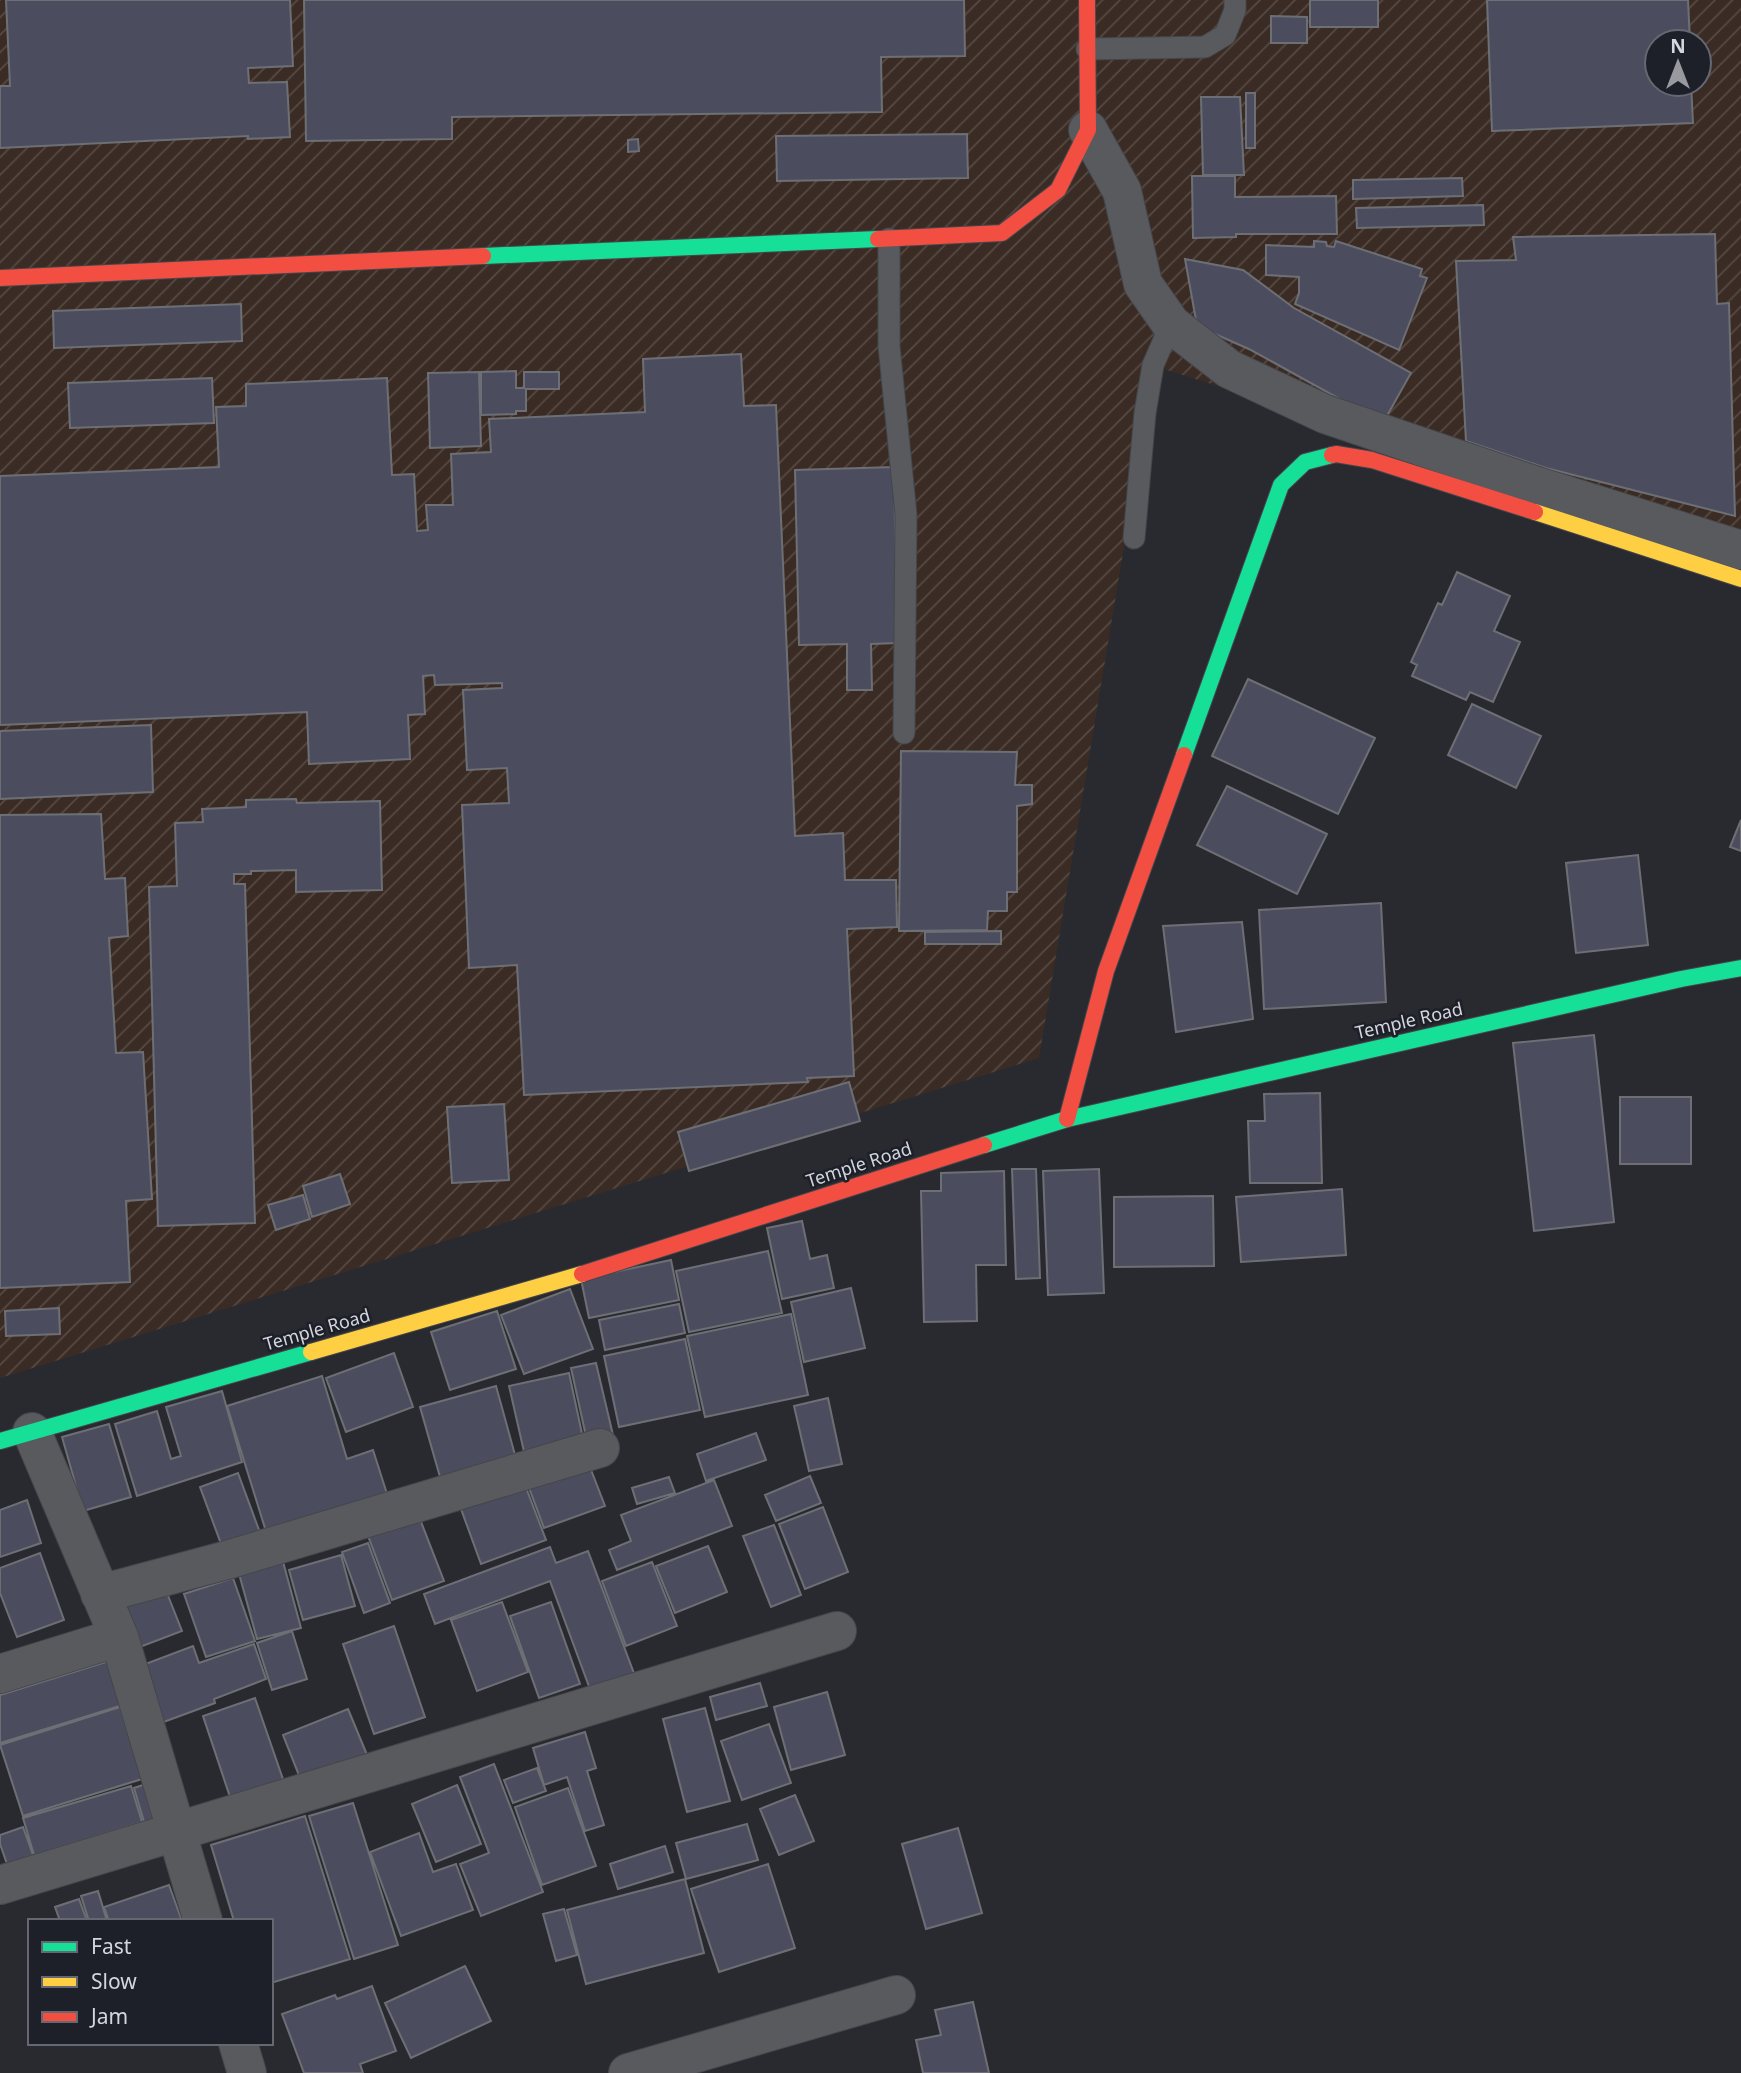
<svg xmlns="http://www.w3.org/2000/svg" width="1741" height="2073" viewBox="0 0 1741 2073" font-family="'Noto Sans',sans-serif">
	<style>
		.industrial { fill: url(#industrial-furrows); fill-rule: evenodd }
		.building { fill: #4b4d5f; stroke: #6e6f74; stroke-width: 2 }
		.lines { fill: none; stroke-linecap: round; stroke-linejoin: round }
		.lane-casing { stroke: #45464b; stroke-width: 23 }
		.street-casing { stroke: #45464b; stroke-width: 40 }
		.fast-casing { stroke: #45464b; stroke-width: 18 }
		.slow-casing { stroke: #45464b; stroke-width: 18 }
		.jam-casing { stroke: #45464b; stroke-width: 18 }
		.lane { stroke: #585a5e; stroke-width: 21 }
		.street { stroke: #585a5e; stroke-width: 38 }
		.fast { stroke: #16e098; stroke-width: 16 }
		.slow { stroke: #ffcf43; stroke-width: 16 }
		.jam { stroke: #f24e42; stroke-width: 16 }
		.labels { text-anchor: middle; stroke-width: 5; stroke-linejoin: round; paint-order: stroke }
		.street-label { font-size: 18px; fill: #d4d6dd; stroke: #1d1f29 }
	</style>
	<defs>
		<pattern id="industrial-furrows" width="10" height="10" patternUnits="userSpaceOnUse" patternTransform="scale(1.75)"><rect width="10" height="10" fill="#3a2c24"/><path d="M-1 1l2-2M0 10L10 0M9 11l2-2" fill="none" stroke="#564a43"/></pattern>
	</defs>
	<rect width="100%" height="100%" fill="#292a30"/>
	<path class="industrial" d="M0 0H1741V550L1154 366 1039 1058 0 1378ZM1657 42H1699V84H1657Z"/>
	<path class="building" d="M6 0H290L293 66 248 68 249 83 287 82 290 137 248 139V136L0 148V86H10Z
		M304 0H964L965 56 881 57 882 112 452 117V139L306 141Z
		M1310 0H1378V27H1310Z
		M1487 0H1688L1690 42H1657V84H1691L1693 123 1492 131Z
		M1271 16 1307 17V43H1271Z
		M1246 93H1255V148H1246Z
		M1201 97H1240L1244 175H1203Z
		M967 134 968 178 777 181 776 136Z
		M638 139 639 151 628 152V140Z
		M1192 176H1235V197L1336 196 1337 234H1236V237L1193 238Z
		M1462 178 1463 196 1353 199V180Z
		M1483 205 1484 225 1357 228 1356 208Z
		M1715 234 1717 304 1729 303 1735 516 1546 468 1466 441 1456 261 1516 260 1513 237Z
		M1314 241 1326 242 1327 246 1334 247 1336 241 1422 269 1420 276 1427 278 1399 350 1295 304 1299 293V277L1266 275V245L1314 247Z
		M1185 259 1243 270 1294 308 1411 373 1383 423 1251 350 1197 326Z
		M241 304 242 341 54 348 53 311Z
		M741 354 744 406 776 405 795 836 843 833 845 880H896L897 927 847 929 854 1076 807 1078 808 1082 524 1095 517 965 469 968 462 805 509 803 507 768 467 770 463 690 502 688V683L435 685 434 675 423 676 425 714 408 715 410 759 309 764 307 712 0 725V476L219 467 216 407 246 406V384L387 378 392 475 414 474 417 531 428 530 426 505H453L451 454 491 452 489 419 645 412 643 359Z
		M516 371V388H524V372H559V389H526V411H516V414L481 415V372Z
		M479 372 481 446 430 448 428 373Z
		M212 378 214 423 70 428 68 383Z
		M894 467 897 643 871 644 872 690H847V644L799 645 795 470Z
		M1457 572 1510 596 1494 631 1520 642 1493 702 1470 692 1466 700 1412 676 1417 665 1411 662 1438 603 1442 605Z
		M1248 679 1375 738 1338 814 1212 756Z
		M1472 704 1541 736 1516 788 1448 755Z
		M151 725 153 792 0 799V731Z
		M901 751 1017 752 1015 785H1032V804L1017 806V892H1007V911H988L987 930 899 931Z
		M1227 786 1327 834 1297 894 1197 845Z
		M296 799 297 803 380 801 382 890 296 892V870L251 871V874H234V884H245L255 1223 158 1226 149 887 177 886 175 823 203 822 202 809 246 807V800Z
		M101 814 105 879 125 878 128 936 109 938 116 1053 143 1052 152 1199 126 1201 130 1282 0 1288V815Z
		M1741 820V851L1730 847Z
		M1638 855 1648 945 1576 953 1566 863Z
		M1381 903 1386 1002 1264 1009 1259 910Z
		M1242 922 1253 1019 1176 1032 1163 926Z
		M1001 931V944H925V932Z
		M1594 1035 1614 1222 1534 1231 1513 1043Z
		M849 1082 860 1121 689 1171 678 1132Z
		M1320 1093 1322 1183H1250L1248 1121H1265L1264 1094Z
		M1620 1097H1691V1164H1620Z
		M504 1104 509 1180 452 1183 447 1107Z
		M1012 1169H1036L1040 1278 1016 1279Z
		M1099 1169 1104 1293 1048 1295 1043 1171Z
		M1004 1171 1006 1265H976L977 1321 924 1322 921 1191H941V1173Z
		M340 1174 350 1204 312 1217 303 1186Z
		M1342 1189 1346 1255 1241 1262 1236 1197Z
		M303 1195 310 1219 276 1230 268 1205Z
		M1213 1196 1214 1266 1114 1267V1197Z
		M802 1221 810 1259 827 1255 834 1288 782 1299 767 1228Z
		M768 1251 782 1313 689 1332 676 1271Z
		M671 1260 679 1300 589 1318 581 1279Z
		M851 1288 865 1348 804 1362 791 1302Z
		M570 1289 593 1349 524 1374 501 1315Z
		M679 1304 685 1333 605 1350 599 1320Z
		M59 1308 60 1334 6 1336 5 1311Z
		M497 1311 516 1369 450 1390 431 1332Z
		M791 1314 808 1395 705 1417 687 1336Z
		M685 1339 700 1410 619 1427 604 1356Z
		M394 1353 413 1407 346 1432 326 1378Z
		M596 1363 613 1435 587 1441 571 1368Z
		M569 1373 584 1443 525 1456 509 1386Z
		M322 1376 347 1459 373 1450 389 1500 268 1538 227 1406Z
		M496 1386 515 1455 440 1477 420 1407Z
		M222 1391 242 1462 137 1496 115 1424 157 1411 171 1459 181 1456 166 1407Z
		M828 1398 842 1464 809 1471 794 1406Z
		M109 1424 131 1497 83 1511 62 1437Z
		M756 1433 766 1460 706 1481 697 1454Z
		M588 1462 605 1506 544 1528 528 1485Z
		M238 1473 262 1538 224 1552 200 1487Z
		M810 1476 821 1503 776 1521 765 1495Z
		M669 1477 675 1493 637 1504 632 1488Z
		M714 1480 732 1526 617 1570 609 1550 631 1541 621 1515Z
		M525 1485 546 1540 481 1564 461 1509Z
		M27 1500 41 1543 0 1557V1510Z
		M823 1507 848 1572 805 1589 779 1524Z
		M418 1514 444 1581 392 1600 367 1533Z
		M774 1525 801 1595 771 1607 743 1536Z
		M368 1543 390 1603 364 1613 342 1552Z
		M708 1546 727 1592 675 1613 656 1566Z
		M550 1547 556 1563 588 1551 638 1684 594 1700 550 1581 435 1624 424 1594Z
		M40 1553 64 1620 17 1637 0 1593V1568Z
		M341 1555 355 1606 303 1620 289 1570Z
		M282 1558 301 1628 257 1639 238 1570Z
		M652 1562 677 1626 626 1646 602 1581Z
		M233 1578 255 1641 206 1657 184 1594Z
		M165 1588 182 1631 132 1650 115 1607Z
		M502 1602 528 1672 477 1691 451 1620Z
		M551 1602 580 1684 539 1698 510 1616Z
		M394 1626 425 1717 374 1734 343 1644Z
		M292 1631 307 1679 272 1690 257 1643Z
		M254 1644 266 1679 214 1699 215 1703 161 1723 140 1666 193 1646 199 1663Z
		M109 1661 123 1705 0 1743V1695Z
		M760 1683 767 1706 716 1720 710 1697Z
		M827 1692 845 1755 791 1770 774 1707Z
		M255 1698 285 1785 232 1803 203 1716Z
		M120 1707 142 1779 23 1816 0 1745Z
		M705 1708 730 1801 687 1812 663 1719Z
		M348 1709 370 1762 304 1788 283 1735Z
		M769 1724 791 1783 742 1800 721 1741Z
		M585 1732 596 1768 587 1771 604 1825 585 1831 567 1777 544 1785 533 1748Z
		M494 1764 543 1892 481 1916 460 1864 489 1853 460 1777Z
		M537 1768 546 1791 513 1803 504 1780Z
		M149 1783 160 1821 145 1825 134 1788Z
		M457 1785 481 1844 436 1862 412 1804Z
		M131 1786 142 1822 34 1855 23 1818Z
		M568 1788 596 1866 542 1885 515 1807Z
		M795 1795 814 1841 779 1855 760 1809Z
		M353 1803 398 1945 354 1959 309 1816Z
		M305 1816 350 1959 271 1983V1921H234L211 1845Z
		M747 1824 758 1860 686 1879 676 1843Z
		M23 1827 33 1855 7 1864 0 1844V1835Z
		M958 1828 982 1913 926 1929 902 1844Z
		M419 1833 433 1872 456 1864 473 1910 401 1936 370 1852Z
		M665 1846 673 1872 618 1889 610 1864Z
		M768 1864 795 1948 719 1972 691 1889Z
		M685 1879 704 1953 586 1984 567 1910Z
		M169 1885 182 1921H109L104 1907Z
		M98 1891 107 1921H89L81 1896Z
		M79 1899 87 1921H60L55 1907Z
		M564 1909 577 1955 556 1961 543 1914Z
		M465 1966 491 2021 411 2058 385 2003Z
		M372 1986 396 2051 360 2064 363 2073H304L282 2014 335 1995 337 1999Z
		M973 2002 989 2073H923L916 2040 941 2035 935 2010Z"/>
	<g class="lines">
		<defs>
			<path id="lane" d="M1087 49 1205 47 1225 35 1235 10V0
				M889 239V346L906 515 904 733
				M1134 538 1145 413 1153 365 1171 324"/>
			<path id="street" d="M1088 130 1122 191 1143 284 1171 324 1229 369 1325 414 1537 486 1741 550
				M32 1432 119 1637 203 1921
				M100 1594 227 1560 600 1448
				M0 1674 119 1637
				M0 1885 837 1631
				M238 2043 247 2073
				M628 2073 896 1995"/>
			<path id="fast" d="M483 256 878 239
				M1184 755 1281 485 1305 462 1332 455
				M984 1145 1067 1119 1681 979 1741 968
				M0 1441 311 1352"/>
			<path id="slow" d="M1535 512 1741 579
				M311 1352 582 1274"/>
			<path id="jam" d="M878 239 1002 233 1058 190 1088 130 1087 0
				M0 278 483 256
				M1332 455 1336 454 1372 460 1535 512
				M1067 1119 1106 971 1184 755
				M582 1274 984 1145"/>
		</defs>
		<use href="#lane" class="lane-casing"/>
		<use href="#street" class="street-casing"/>
		<use href="#fast" class="fast-casing"/>
		<use href="#slow" class="slow-casing"/>
		<use href="#jam" class="jam-casing"/>
		<use href="#lane" class="lane"/>
		<use href="#street" class="street"/>
		<use href="#fast" class="fast"/>
		<use href="#slow" class="slow"/>
		<use href="#jam" class="jam"/>
	</g>
	<g class="labels">
		<g class="street-label">
			<text transform="translate(1409 1021) rotate(-13)" y="6">Temple Road</text>
			<text transform="translate(859 1165) rotate(-18)" y="6">Temple Road</text>
			<text transform="translate(317 1330) rotate(-16)" y="6">Temple Road</text>
		</g>
	</g>
	<rect x="28" y="1919" width="245" height="126" fill="#1d1f29" stroke="#666871" stroke-width="2"/>
	<rect x="42" y="1942" width="35" height="10" fill="#16e098" stroke="#666871" stroke-width="2"/>
	<text x="91" y="1954" font-size="21" fill="#d4d6dd">Fast</text>
	<rect x="42" y="1977" width="35" height="10" fill="#ffcf43" stroke="#666871" stroke-width="2"/>
	<text x="91" y="1989" font-size="21" fill="#d4d6dd">Slow</text>
	<rect x="42" y="2012" width="35" height="10" fill="#f24e42" stroke="#666871" stroke-width="2"/>
	<text x="91" y="2024" font-size="21" fill="#d4d6dd">Jam</text>
	<g transform="translate(1678 63)"><circle r="33" fill="#1d1f29" stroke="#666871" stroke-width="2"/>
	<path d="M0-5L12 26L0 18L-12 26Z" fill="#989aa0"/>
	<text y="-10" font-size="19" font-weight="bold" text-anchor="middle" fill="#d4d6dd">N</text>
	</g>
</svg>
